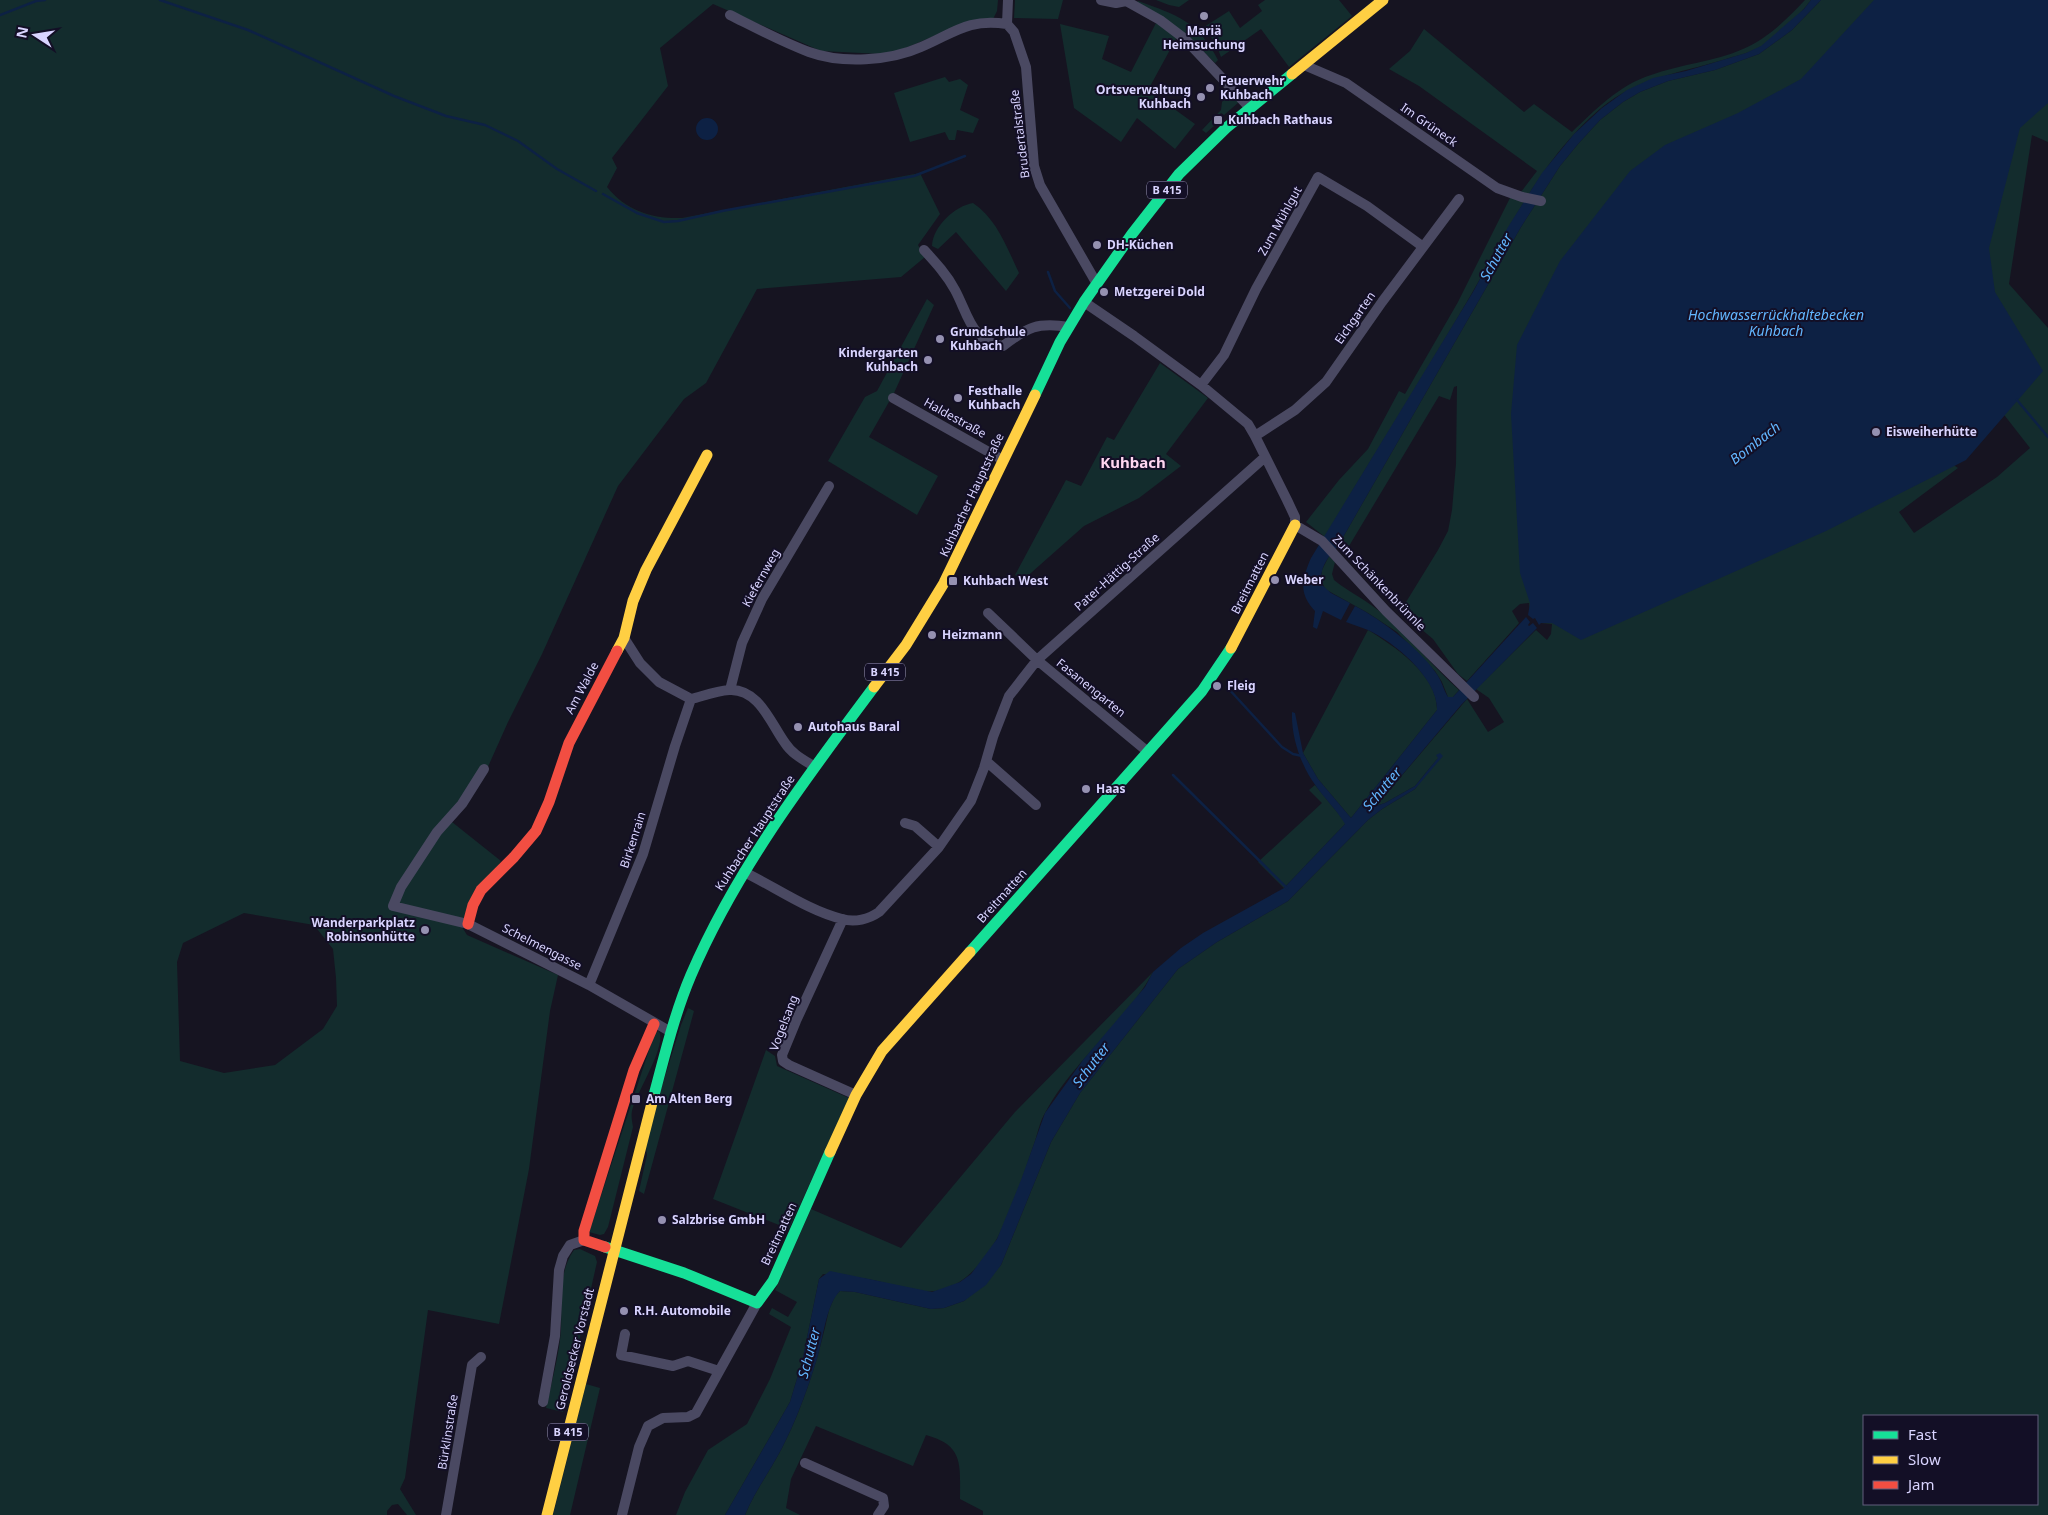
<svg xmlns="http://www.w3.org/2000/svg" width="2048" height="1515" viewBox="0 0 2048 1515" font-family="'Noto Sans',sans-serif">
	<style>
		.green { fill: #132c2d; fill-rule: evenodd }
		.water { fill: #0d2144 }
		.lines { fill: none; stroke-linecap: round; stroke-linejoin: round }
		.stream { stroke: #0d2144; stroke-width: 2.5 }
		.street { stroke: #4a4962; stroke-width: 10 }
		.fast { stroke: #16e098; stroke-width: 11 }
		.slow { stroke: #ffcf43; stroke-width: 11 }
		.jam { stroke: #f24e42; stroke-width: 11 }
		.poi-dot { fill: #9591b1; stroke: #130f26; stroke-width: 2 }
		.labels { text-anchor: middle; stroke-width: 4; stroke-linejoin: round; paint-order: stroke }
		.shield { fill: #130f26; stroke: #9e99be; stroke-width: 1 }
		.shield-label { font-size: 11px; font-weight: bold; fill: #d9d4ff }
		.poi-label { font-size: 12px; font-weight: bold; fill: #d9d4ff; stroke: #130f26; text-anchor: start }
		.street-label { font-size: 12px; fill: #d9d4ff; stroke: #130f26 }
		.water-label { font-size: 14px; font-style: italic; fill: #62b6ff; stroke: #130f26 }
		.quarter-label { font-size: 15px; font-weight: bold; fill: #ffd6f0; stroke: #130f26 }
	</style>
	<rect width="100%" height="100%" fill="#161421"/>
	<path class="green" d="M0 0H998L997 11 993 19 951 29 896 52 881 54 821 51 713 4 660 48 668 86 612 158 617 168 607 187C626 211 653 219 682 218L920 173 940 214 918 245 925 257 901 277 757 289 706 383 684 399 618 486 542 654 508 722 487 769 452 822 501 861 462 927 467 935 558 975 550 1011 529 1169 499 1324 428 1310 405 1478 400 1489 416 1515H407L398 1504 392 1505 387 1511V1515H0ZM244 913 314 925 333 949 336 978 337 1006 323 1029 275 1065 224 1073 180 1061 177 962 183 943Z
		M1015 0H1063L1058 19 1014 18Z
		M1156 0H1189L1179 7 1169 5Z
		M1265 0H1339L1352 16 1289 67 1261 29 1221 57 1216 44 1204 27 1229 11 1240 28 1262 11 1258 5Z
		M1805 0H1811C1798 17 1780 35 1762 46 1750 53 1735 56 1723 60 1679 73 1638 78 1601 108 1542 158 1510 227 1472 293 1425 374 1374 454 1326 535L1325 537 1306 522 1339 480 1368 449 1399 391 1405 394 1458 302 1514 190 1521 192 1537 171 1419 86 1389 69 1410 51 1424 29 1524 112 1534 104 1572 132C1595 110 1619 85 1651 75 1681 64 1714 62 1743 49 1767 39 1787 19 1805 0Z
		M1821 0H1889L2048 19V142L2032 135 2009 284 2048 328V1515H983V1511L960 1499C960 1465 964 1445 926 1435L913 1466 816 1426 791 1479 786 1508 800 1515H745C755 1491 770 1471 782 1448 804 1405 819 1357 829 1310L835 1296 840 1291 855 1292 931 1309 944 1308 964 1301 1001 1265 1051 1142 1080 1093 1178 969 1217 942 1288 901 1368 820 1382 809 1415 789 1438 758 1415 786 1385 803 1376 806 1467 699 1488 732 1504 722 1489 698 1476 689 1536 630 1547 640 1551 634 1552 624 1541 623 1530 613 1529 603 1520 604 1512 611 1519 623 1467 681 1458 674 1433 639 1408 618 1403 607 1438 550 1448 531 1452 510 1456 464 1457 386 1454 387 1450 400 1439 396 1346 551 1338 546 1521 227 1560 166 1578 144 1600 120 1623 102 1640 92 1668 81 1715 70 1759 54 1792 30ZM1955 352 2030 448 1997 477 1914 533 1899 512 1958 468 1904 432ZM1864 1416H2037V1504H1864Z
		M1138 1C1177 15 1198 21 1218 60L1215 63 1202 50 1137 3Z
		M1156 23 1177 37 1148 90 1195 124 1175 149 1137 118 1121 142 1074 108 1060 24 1109 36 1102 59 1131 72Z
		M945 77 949 82 960 79 968 85 960 110 979 119 973 133 957 130 955 140H949L945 132 910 142 894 93Z
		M1230 94 1239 102 1224 115 1221 113 1212 122 1214 126 1206 133 1202 130 1221 110 1222 102Z
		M973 203C997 219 1007 248 1019 273L1006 291 956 232 938 249 932 246C933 226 955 206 973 203Z
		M927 299 934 305 894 393 869 437 938 476 917 515 828 461 865 397 877 391Z
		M1160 363 1208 398 1166 454 1181 466 1139 498 1084 526 1023 580 1015 575 1066 480 1081 486 1107 437 1114 440Z
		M1329 556 1335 562 1332 574 1334 580C1350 593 1369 601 1385 616 1411 639 1433 667 1459 690L1453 697H1448L1442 682 1435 671 1397 632 1368 613 1325 589 1321 579 1322 570Z
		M1368 630C1394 646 1438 675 1437 710L1351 818 1318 779 1303 753Z
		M1315 785 1346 823 1284 888 1258 862 1322 803 1309 790Z
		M1153 972C1125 1024 1073 1060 1045 1113 1040 1121 1038 1132 1035 1141 1018 1189 998 1270 945 1289 922 1297 892 1283 868 1279 853 1276 838 1276 823 1274L819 1279 802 1362 790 1402 725 1515H676L685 1492 708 1450 747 1424 770 1379 791 1327 769 1314 772 1308 788 1317 797 1302 775 1290 811 1209 901 1248 1015 1112Z
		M688 1008 694 1011 644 1194 639 1191 647 1155 645 1140 681 1025Z
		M659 1031C667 1047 636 1092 632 1111 631 1116 632 1121 633 1127L608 1227 604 1234 600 1235 589 1232 653 1038 656 1032Z
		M766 1050 775 1056 777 1066 849 1098 789 1229 713 1199Z
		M580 1249 595 1256 597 1262 563 1412 546 1408C551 1385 557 1363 560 1340 564 1310 555 1277 574 1250Z
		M586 1384 600 1388 570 1515H553Z"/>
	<path class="water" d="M1811 0H1821L1792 30 1759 54 1715 70 1668 81 1640 92 1623 102 1600 120 1578 144 1560 166 1521 227 1338 546C1328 557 1318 569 1322 585L1331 593 1350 603 1341 620 1323 611 1317 629 1313 627 1315 611C1298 593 1302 579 1311 558L1473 292 1508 227 1542 173 1574 134 1602 108 1627 90 1653 78 1686 71 1746 53 1761 46 1804 9Z
		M1874 0H2048V103L2020 128 1989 248 1995 292 2043 371 1966 460 1826 531 1581 640 1552 623H1541L1539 625 1535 618 1533 619 1528 615 1530 603 1520 573 1511 414 1517 345 1560 261 1630 171 1665 145 1738 113 1801 79Z
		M696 129a11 11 0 1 1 22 0a11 11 0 1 1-22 0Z
		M1355 606C1382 620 1419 648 1436 673 1442 681 1443 689 1448 697H1453L1526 617 1530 622 1528 625 1529 626 1533 623 1537 628 1461 705 1376 806 1385 803 1415 786 1438 758 1436 755 1440 753 1443 756 1415 789 1382 809 1368 820 1288 901 1217 942 1178 969 1080 1093 1051 1142 1001 1265 986 1285 964 1301 944 1308 931 1309 855 1292 840 1291C826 1304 823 1340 817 1359 807 1390 797 1419 782 1448 770 1471 755 1491 745 1515H725L790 1402 802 1362 819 1279 830 1271 932 1292 960 1282 971 1274 997 1239 1021 1180 1045 1113 1083 1060 1145 987 1153 972 1181 948 1203 933 1284 888 1345 824C1337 810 1325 799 1316 786 1301 766 1291 737 1292 712L1295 713 1303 753 1318 779 1351 818 1437 710C1438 678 1394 642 1368 630 1361 627 1353 625 1346 622Z"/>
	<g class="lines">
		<path class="stream" d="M160 0 248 30 394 96 446 116 485 125 518 141 557 169 596 191
			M0 15 36 1 45 0
			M603 194 637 213 664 222 678 221 722 211 914 176 965 156
			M1048 272 1055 291 1070 308
			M2017 400 2048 437
			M1227 687 1282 747 1293 754 1302 756
			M1173 775 1287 888"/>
		<path class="street" d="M1008 0 1007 24 1014 32 1026 67 1034 166 1040 185 1097 284
			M1101 0 1116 3 1126 1 1160 20 1185 39 1250 108
			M730 15C756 28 782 42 809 52 842 64 890 61 921 47 954 33 968 18 1007 24
			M1304 65 1346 83 1497 188 1522 197 1541 201
			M924 250C936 263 947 275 955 290 968 314 971 342 1003 346 1028 327 1037 322 1069 327
			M1084 302 1134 336 1201 385 1248 424 1255 436 1287 500 1295 517V525L1322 541 1386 611 1474 697
			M1201 385 1224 355 1256 289 1318 177 1367 206 1422 246
			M893 398 1003 460
			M1255 436 1295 410 1326 382 1382 302 1459 199
			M988 613 1037 660 1148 752
			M624 638 640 663 659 682 691 699C703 696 716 691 729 690 759 688 771 724 785 743 792 754 804 760 815 767
			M730 690 742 643 762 599 829 486
			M986 761 1036 805
			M484 769 462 804 437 832 401 887 393 906 468 924 589 985 671 1032
			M905 823 915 826 939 847
			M744 872C775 887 809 911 842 919 855 923 869 919 879 912L939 847 971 801 984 768 993 737 1009 696 1037 660 1265 457
			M843 919 796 1021 782 1055 783 1061 789 1065 856 1095
			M589 985 643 854 675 746 691 699
			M625 1334 621 1355 673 1366 688 1361 719 1371
			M543 1402 555 1336 559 1270 563 1256 570 1245 584 1240
			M805 1463 883 1498 884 1506 878 1515
			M446 1515 472 1365 481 1357
			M622 1515 639 1447 648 1426 663 1418 688 1417 696 1413 757 1303"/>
		<path class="fast" d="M1035 395 1060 342 1084 302 1132 234 1179 174 1226 128 1292 74
			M970 952 1202 691 1231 648
			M653 1099C664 1058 674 1015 691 975 736 870 806 778 874 687
			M605 1247 684 1273 757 1303 773 1281 830 1152"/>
		<path class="slow" d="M1292 74 1383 0
			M1231 648 1295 525
			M617 651 624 638 633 601 646 570 707 455
			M874 687 906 645 944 583 1035 395
			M830 1152 856 1095 882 1051 970 952
			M547 1515 653 1099"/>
		<path class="jam" d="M468 924 473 905 481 890 514 857 536 831 549 802 569 743 617 651
			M605 1247 584 1240V1231L634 1070 654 1024"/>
	</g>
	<g class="poi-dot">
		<circle cx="1204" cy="16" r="5"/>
		<circle cx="1210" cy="88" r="5"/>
		<circle cx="1201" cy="97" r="5"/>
		<rect x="1213" y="115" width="10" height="10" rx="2.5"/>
		<circle cx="1097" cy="245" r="5"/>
		<circle cx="1104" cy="292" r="5"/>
		<circle cx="940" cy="339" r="5"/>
		<circle cx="928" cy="360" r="5"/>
		<circle cx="958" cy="398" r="5"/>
		<circle cx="1876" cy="432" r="5"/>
		<circle cx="1275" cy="580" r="5"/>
		<rect x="948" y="576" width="10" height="10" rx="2.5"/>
		<circle cx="932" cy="635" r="5"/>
		<circle cx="1217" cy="686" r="5"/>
		<circle cx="798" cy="727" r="5"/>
		<circle cx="1086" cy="789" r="5"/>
		<circle cx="425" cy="930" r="5"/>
		<rect x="631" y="1094" width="10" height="10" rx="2.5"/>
		<circle cx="662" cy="1220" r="5"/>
		<circle cx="624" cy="1311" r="5"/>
	</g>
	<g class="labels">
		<g class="shield">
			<rect x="1147" y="181.5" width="40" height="17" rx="4"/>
			<rect x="865" y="663.5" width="40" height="17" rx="4"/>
			<rect x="548" y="1423.5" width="40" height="17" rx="4"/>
		</g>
		<g class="shield-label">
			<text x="1167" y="194">B 415</text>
			<text x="885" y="676">B 415</text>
			<text x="568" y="1436">B 415</text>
		</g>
		<g class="poi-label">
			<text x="1204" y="35" text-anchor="middle">Mariä<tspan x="1204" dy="14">Heimsuchung</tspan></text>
			<text x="1220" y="85">Feuerwehr<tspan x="1220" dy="14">Kuhbach</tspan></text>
			<text x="1191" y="94" text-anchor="end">Ortsverwaltung<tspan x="1191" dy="14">Kuhbach</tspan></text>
			<text x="1228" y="124">Kuhbach Rathaus</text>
			<text x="1107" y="249">DH-Küchen</text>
			<text x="1114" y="296">Metzgerei Dold</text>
			<text x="950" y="336">Grundschule<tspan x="950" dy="14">Kuhbach</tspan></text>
			<text x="918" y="357" text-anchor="end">Kindergarten<tspan x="918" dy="14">Kuhbach</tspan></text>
			<text x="968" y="395">Festhalle<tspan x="968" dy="14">Kuhbach</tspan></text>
			<text x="1886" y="436">Eisweiherhütte</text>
			<text x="1285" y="584">Weber</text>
			<text x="963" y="585">Kuhbach West</text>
			<text x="942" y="639">Heizmann</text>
			<text x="1227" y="690">Fleig</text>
			<text x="808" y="731">Autohaus Baral</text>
			<text x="1096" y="793">Haas</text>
			<text x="415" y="927" text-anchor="end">Wanderparkplatz<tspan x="415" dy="14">Robinsonhütte</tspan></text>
			<text x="646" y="1103">Am Alten Berg</text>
			<text x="672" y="1224">Salzbrise GmbH</text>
			<text x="634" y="1315">R.H. Automobile</text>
		</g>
		<g class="street-label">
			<text transform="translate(1429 125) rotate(35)" y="4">Im Grüneck</text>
			<text transform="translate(1020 134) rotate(-97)" y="4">Brudertalstraße</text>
			<text transform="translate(1280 221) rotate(-61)" y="4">Zum Mühlgut</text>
			<text transform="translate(1355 318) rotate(-55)" y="4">Eichgarten</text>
			<text transform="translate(955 418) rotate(29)" y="4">Haldestraße</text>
			<text transform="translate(972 495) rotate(-65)" y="4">Kuhbacher Hauptstraße</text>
			<text transform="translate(1117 572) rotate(-42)" y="4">Pater-Hättig-Straße</text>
			<text transform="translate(761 578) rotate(-61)" y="4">Kiefernweg</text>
			<text transform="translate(1250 583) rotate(-63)" y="4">Breitmatten</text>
			<text transform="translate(1379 583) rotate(46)" y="4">Zum Schänkenbrünnle</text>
			<text transform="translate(582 688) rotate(-62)" y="4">Am Walde</text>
			<text transform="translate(1091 688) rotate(39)" y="4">Fasanengarten</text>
			<text transform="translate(755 833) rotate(-57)" y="4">Kuhbacher Hauptstraße</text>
			<text transform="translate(633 840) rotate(-72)" y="4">Birkenrain</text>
			<text transform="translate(1002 896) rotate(-48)" y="4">Breitmatten</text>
			<text transform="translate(542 947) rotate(27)" y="4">Schelmengasse</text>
			<text transform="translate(784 1023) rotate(-69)" y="4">Vogelsang</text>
			<text transform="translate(779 1234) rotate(-65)" y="4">Breitmatten</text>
			<text transform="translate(575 1349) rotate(-76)" y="4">Geroldsecker Vorstadt</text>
			<text transform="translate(448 1432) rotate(-81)" y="4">Bürklinstraße</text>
		</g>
		<g class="water-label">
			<text transform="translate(1496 257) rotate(-61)" y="5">Schutter</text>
			<text x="1776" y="320">Hochwasserrückhaltebecken<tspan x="1776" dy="16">Kuhbach</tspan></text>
			<text transform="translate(1755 443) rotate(-38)" y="5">Bombach</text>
			<text transform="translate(1382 789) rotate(-50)" y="5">Schutter</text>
			<text transform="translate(1091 1065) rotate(-53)" y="5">Schutter</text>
			<text transform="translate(809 1353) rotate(-75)" y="5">Schutter</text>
		</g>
		<g class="quarter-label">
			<text x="1133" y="468">Kuhbach</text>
		</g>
	</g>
	<rect x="1863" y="1415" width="175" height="90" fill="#130f26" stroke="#625e7d"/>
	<rect x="1873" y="1431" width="25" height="8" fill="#16e098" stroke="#625e7d"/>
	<text x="1908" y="1440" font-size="15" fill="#d9d4ff">Fast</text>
	<rect x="1873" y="1456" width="25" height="8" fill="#ffcf43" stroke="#625e7d"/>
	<text x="1908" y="1465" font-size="15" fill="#d9d4ff">Slow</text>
	<rect x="1873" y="1481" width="25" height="8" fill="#f24e42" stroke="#625e7d"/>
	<text x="1908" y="1490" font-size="15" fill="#d9d4ff">Jam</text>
	<g transform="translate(35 35) rotate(282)" stroke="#130f26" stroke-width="4" paint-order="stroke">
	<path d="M0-4L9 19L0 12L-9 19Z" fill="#d9d4ff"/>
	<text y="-8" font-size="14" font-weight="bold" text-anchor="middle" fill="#d9d4ff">N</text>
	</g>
</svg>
